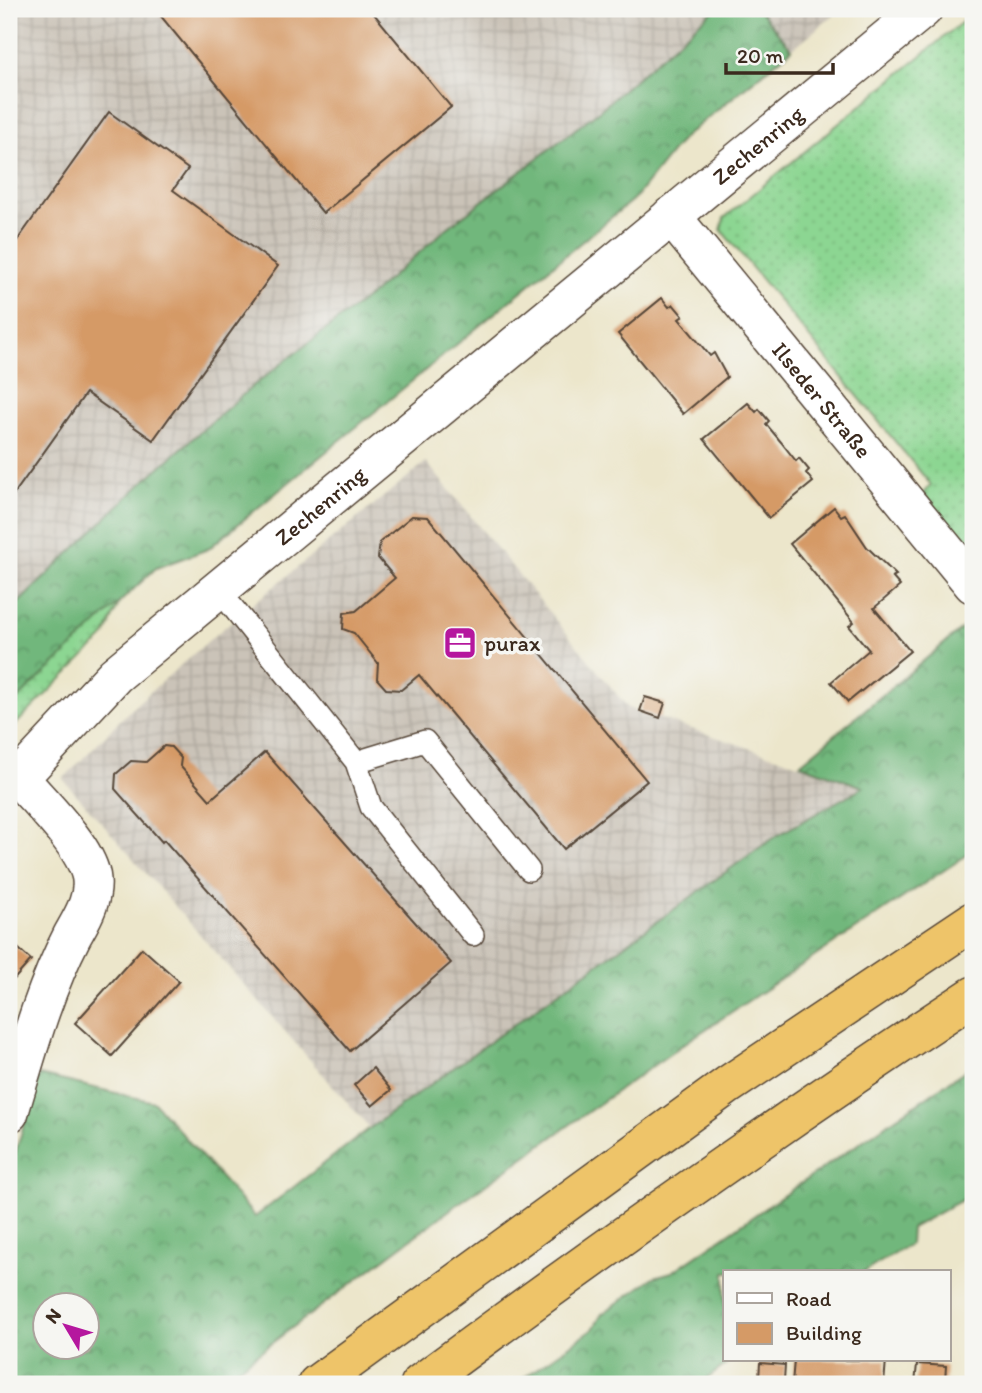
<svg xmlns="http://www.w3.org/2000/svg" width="982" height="1393" viewBox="0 0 982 1393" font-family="Itim,sans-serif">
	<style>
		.industrial { fill: url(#industrial-grid) }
		.grass { fill: url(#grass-dots); stroke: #648058; stroke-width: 2 }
		.forest { fill: url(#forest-crowns); stroke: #56704d; stroke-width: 2; fill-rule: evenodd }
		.building { fill: #d59a66 }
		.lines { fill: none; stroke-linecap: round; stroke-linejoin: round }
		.lane-casing { stroke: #564638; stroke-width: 24 }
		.street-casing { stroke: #564638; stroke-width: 41 }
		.highway-casing { stroke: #564638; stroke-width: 41 }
		.lane { stroke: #fff; stroke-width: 21 }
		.street { stroke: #fff; stroke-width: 38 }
		.highway { stroke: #eec469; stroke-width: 38 }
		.labels { text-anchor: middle; stroke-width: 7; stroke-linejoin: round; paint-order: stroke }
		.street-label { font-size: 23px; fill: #3b2a1e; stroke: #f6f6f2 }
		.poi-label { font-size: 23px; fill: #3b2a1e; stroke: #f6f6f2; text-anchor: start }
	</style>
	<defs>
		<pattern id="industrial-grid" width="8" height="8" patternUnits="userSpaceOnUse" patternTransform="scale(1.75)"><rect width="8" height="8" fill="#cac3b8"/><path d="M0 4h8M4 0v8" fill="none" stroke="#aea89e"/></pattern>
		<pattern id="grass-dots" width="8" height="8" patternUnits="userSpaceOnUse" patternTransform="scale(1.75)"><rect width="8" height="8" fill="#8cd692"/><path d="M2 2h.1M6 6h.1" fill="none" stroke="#7ab87d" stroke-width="1.8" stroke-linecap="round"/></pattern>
		<pattern id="forest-crowns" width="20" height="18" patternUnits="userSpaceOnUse" patternTransform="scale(1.75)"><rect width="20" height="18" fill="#71b77c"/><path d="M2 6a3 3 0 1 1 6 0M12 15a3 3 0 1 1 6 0" fill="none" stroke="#5e9565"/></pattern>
	</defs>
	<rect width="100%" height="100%" fill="#f6f6f2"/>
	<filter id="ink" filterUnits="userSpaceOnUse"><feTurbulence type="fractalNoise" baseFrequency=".0143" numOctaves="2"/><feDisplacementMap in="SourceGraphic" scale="14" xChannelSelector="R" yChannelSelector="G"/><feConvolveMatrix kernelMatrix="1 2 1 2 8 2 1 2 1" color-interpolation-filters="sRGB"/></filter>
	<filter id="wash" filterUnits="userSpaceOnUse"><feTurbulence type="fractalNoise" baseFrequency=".00686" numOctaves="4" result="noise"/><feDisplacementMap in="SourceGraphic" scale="28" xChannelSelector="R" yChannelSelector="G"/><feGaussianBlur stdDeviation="1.57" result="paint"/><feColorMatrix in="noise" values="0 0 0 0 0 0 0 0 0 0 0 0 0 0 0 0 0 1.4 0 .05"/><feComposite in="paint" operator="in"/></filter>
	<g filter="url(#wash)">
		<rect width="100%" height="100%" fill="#ece6cb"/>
		<path class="industrial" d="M9 9H715L600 110 446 229 372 294 254 385 145 480 9 612Z
			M758 9H841L792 49Z
			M426 462 628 708 864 786 773 838 370 1128 63 779 132 708 214 636Z"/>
		<path class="grass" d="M973 13V554L923 493 931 485 721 230 724 218Z
			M120 601 105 636 9 731V707L12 703Z"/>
		<path class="forest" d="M715 9H758L792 49 683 138 636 197 208 549 156 568 9 707V612L145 480 254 385 372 294 446 229 600 110Z
			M964 627 973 635V851L688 1041 455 1206 217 1384H9V1174L39 1075 154 1102 255 1217 370 1128 773 838 863 787 800 764ZM46 1306H88V1348H46Z
			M973 1065V1194L911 1228 910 1244 864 1272H725V1360H732L700 1384H515L593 1329 602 1314 654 1277 672 1272Z"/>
		<g id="blocks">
			<path class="building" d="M155 9H370L451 107 323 213Z
				M109 112 188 169 173 190 278 266 153 440 86 393 9 501V252Z
				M662 298 669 307 673 304 683 316 679 319 710 356 714 353 727 377 683 414 618 334Z
				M748 403 756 412 759 409 769 421 766 424 781 442 796 461 799 458 809 470 806 473 813 482 769 518 704 439Z
				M834 507 841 516 845 514 867 547 896 575 892 577 900 586 874 608 910 651 848 702 831 682 869 650 849 626 854 622 790 544Z
				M412 516 428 517 647 781 564 849 419 675 401 690 386 689 377 679 378 663 354 633 343 629 344 613 356 611 395 578 378 558 380 542Z
				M645 697 665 703 660 718 640 711Z
				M164 746 171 747 181 758 180 766 210 800 265 752 451 963 350 1051 164 840 162 842 115 789 116 774 131 761 146 762Z
				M9 940 31 960 9 985Z
				M142 948 179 981 112 1056 75 1023Z
				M373 1068 391 1090 372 1106 354 1085Z
				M794 1360H886L884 1384H792Z
				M760 1363 785 1365 784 1381 759 1379Z
				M917 1364 946 1366 945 1381 959 1384H915Z"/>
		</g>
	</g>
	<g filter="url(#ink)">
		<use href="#blocks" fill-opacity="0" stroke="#564638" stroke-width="2"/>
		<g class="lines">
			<defs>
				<path id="lane" d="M219 590 356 762 371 807 473 935
					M356 762 425 741 529 870"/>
				<g id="street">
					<path id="s1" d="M671 216 973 584"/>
					<path id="s2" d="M9 1113C27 1053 43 992 72 936 82 918 95 898 91 876 84 844 40 803 19 778L115 675 923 9"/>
				</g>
				<path id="highway" d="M317 1384 728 1085 973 921
					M420 1384C601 1250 785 1120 973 996"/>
			</defs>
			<use href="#lane" class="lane-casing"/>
			<use href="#street" class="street-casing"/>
			<use href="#highway" class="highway-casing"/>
			<use href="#lane" class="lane"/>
			<use href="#street" class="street"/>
			<use href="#highway" class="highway"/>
		</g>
	</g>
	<defs>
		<symbol id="office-square" viewBox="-11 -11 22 22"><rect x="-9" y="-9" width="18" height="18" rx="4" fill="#b5179e" stroke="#f6f6f2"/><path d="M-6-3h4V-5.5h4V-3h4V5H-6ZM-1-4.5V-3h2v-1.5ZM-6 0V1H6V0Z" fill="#fff"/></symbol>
	</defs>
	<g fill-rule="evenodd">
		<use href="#office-square" x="441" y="624" width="38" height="38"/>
	</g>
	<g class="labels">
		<g class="street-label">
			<text dy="8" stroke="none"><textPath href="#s2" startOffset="1349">Zechenring</textPath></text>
			<text dy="8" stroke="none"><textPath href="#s1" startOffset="238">Ilseder Straße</textPath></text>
			<text dy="8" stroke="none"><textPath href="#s2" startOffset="782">Zechenring</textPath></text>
		</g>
		<g class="poi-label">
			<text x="484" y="651">purax</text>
		</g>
	</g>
	<rect width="982" height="1393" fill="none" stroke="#f6f6f2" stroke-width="35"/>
	<rect x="723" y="1270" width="228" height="91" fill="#f6f6f2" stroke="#aba49d" stroke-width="2"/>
	<rect x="737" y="1293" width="35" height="10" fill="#ffffff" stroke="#aba49d" stroke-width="2"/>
	<text x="786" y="1306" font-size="21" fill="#3b2a1e">Road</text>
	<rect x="737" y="1323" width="35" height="21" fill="#d59a66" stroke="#aba49d" stroke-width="2"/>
	<text x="786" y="1340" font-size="21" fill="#3b2a1e">Building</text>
	<g transform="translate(66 1326) rotate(308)"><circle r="33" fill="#f6f6f2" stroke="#aba49d" stroke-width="2"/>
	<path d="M0-5L12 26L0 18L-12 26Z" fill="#b5179e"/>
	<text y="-10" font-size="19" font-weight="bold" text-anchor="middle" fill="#3b2a1e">N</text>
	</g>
	<path d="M726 63v10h107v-10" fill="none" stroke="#3b2a1e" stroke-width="3.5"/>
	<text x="737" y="63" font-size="21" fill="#3b2a1e" stroke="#f6f6f2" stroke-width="5" paint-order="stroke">20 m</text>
</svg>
